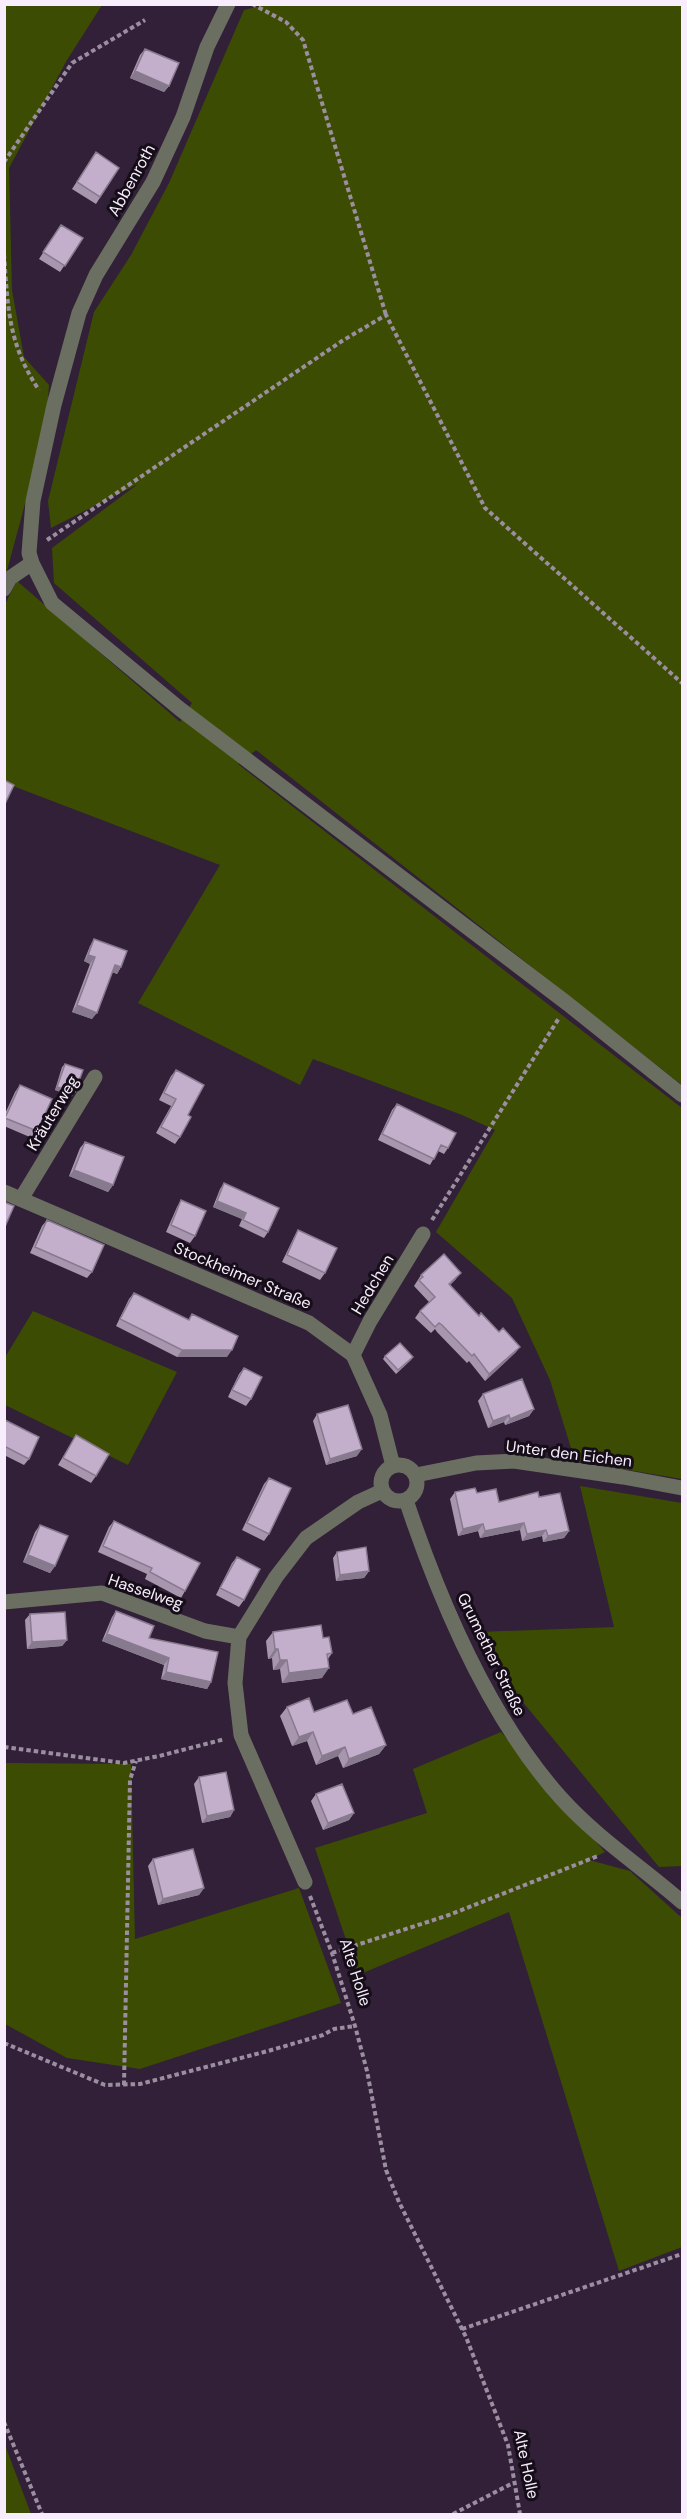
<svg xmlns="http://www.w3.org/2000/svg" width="687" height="2519" viewBox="0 0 687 2519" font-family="'DM Sans',sans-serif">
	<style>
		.green { fill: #3c4d03 }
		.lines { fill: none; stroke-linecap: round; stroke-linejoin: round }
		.path { stroke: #9c8ea1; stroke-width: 4; stroke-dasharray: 4.5 3; stroke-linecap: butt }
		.minor { stroke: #6a6f61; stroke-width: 15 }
		.tertiary { stroke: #6a6f61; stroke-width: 15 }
		.wall { fill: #a896af }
		.shaded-wall { fill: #887a8e }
		.building { fill: #c3aecb; stroke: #887a8e; stroke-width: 1.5 }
		.labels { text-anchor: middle; stroke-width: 6; stroke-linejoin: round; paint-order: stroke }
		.street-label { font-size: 16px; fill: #f8edfc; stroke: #150d18 }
	</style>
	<rect width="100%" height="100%" fill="#312037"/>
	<path class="green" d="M268 4 682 5V1085L256 750 238 764 682 1108V1479L575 1461 550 1380 512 1298 436 1232 495 1130 462 1115 313 1059 300 1085 138 1003 220 865 5 783 4 606 17 581 180 722 192 703 54 583 52 548 138 484 51 528 48 501 94 312 131 255 169 183 244 10Z
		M5 5H102L67 60 9 168 12 290 24 357 49 385 46 426 5 578Z
		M33 1311 177 1372 128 1465 5 1405 4 1359Z
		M580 1486 682 1503V1866L659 1867 517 1695 479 1632 614 1627Z
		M501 1732 605 1852 589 1860 630 1871 682 1918V2247L619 2271 509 1912 358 1975 315 1848 427 1813 413 1769Z
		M5 1763 131 1764 135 1939 299 1888 341 2003 140 2069 67 2058 5 2024Z
		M5 2445 31 2514H5Z"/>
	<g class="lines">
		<path class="path" d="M252 4 286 22 303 40 386 315
			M4 162 72 63 145 20
			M4 254C8 308 8 344 39 390
			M47 540 342 341 386 315 485 508 682 683
			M432 1220 559 1018
			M4 1747 124 1763 159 1756 225 1739
			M310 1896 332 1953 355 2026 367 2071 386 2170 399 2202 466 2337 508 2445 520 2514
			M332 1953 449 1915 598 1856
			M4 2043 105 2085 140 2084 268 2051 323 2035 334 2029 355 2026
			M124 2085 130 1780 136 1761
			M462 2329 682 2254
			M4 2422 42 2514
			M453 2514 513 2483"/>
		<path class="minor" d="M228 4 207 47 183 117 153 182 96 275 79 313 54 405 33 501 29 553 32 563 52 603 180 709 568 1004 682 1095
			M4 589 10 578 32 563
			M21 1199 95 1077
			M353 1355 370 1321 423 1234
			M416 1475 476 1463 514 1461 623 1477 682 1488
			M4 1602 102 1593 205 1631 239 1637
			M305 1882 241 1735 235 1683 239 1637 276 1577 306 1538 358 1502 382 1491"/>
		<path class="tertiary" d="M4 1192 309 1323 353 1355 380 1415 393 1466
			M381 1483a18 18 0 1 1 36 0a18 18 0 1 1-36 0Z
			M406 1500C440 1602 489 1718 561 1798 597 1838 642 1867 682 1902"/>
	</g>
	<path class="wall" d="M145 49 169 86 164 92 130 78 140 55Z
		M96 152 119 168 96 204 72 189Z
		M61 225 83 238 60 272 39 259Z
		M94 939 121 967 117 974 112 972 92 1019 72 1012 90 964 84 961 90 946Z
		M65 1064 75 1092 72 1096 55 1090 62 1067Z
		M176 1070 188 1115 180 1137 175 1144 156 1133 171 1106 159 1100 171 1076Z
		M20 1085 37 1131 32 1138 4 1126V1116L15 1092Z
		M397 1104 448 1148 444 1154 438 1151 430 1165 378 1140 392 1110Z
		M85 1142 113 1185 108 1192 69 1176 80 1148Z
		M224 1183 268 1232 264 1238 239 1226 242 1219 213 1207 220 1189Z
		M181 1200 195 1236 190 1243 166 1232 177 1207Z
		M47 1220 92 1272 87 1278 30 1253 42 1226Z
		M298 1230 325 1273 320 1280 282 1262 294 1237Z
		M421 1275 456 1279 450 1285 479 1316 499 1332 520 1347 515 1353 485 1381 469 1361 467 1363 437 1332 435 1329 431 1333 415 1318 420 1311 429 1302 414 1286Z
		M134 1293 188 1320 192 1314 227 1357H177L116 1326 129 1299Z
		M385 1356 413 1357 411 1360 396 1374 383 1359Z
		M244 1368 251 1399 246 1406 228 1397 239 1374Z
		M483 1394 534 1409 529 1416 505 1425 504 1422 488 1428 478 1401Z
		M317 1414 357 1456 326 1465 313 1421Z
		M4 1420 29 1459 24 1465 4 1455Z
		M76 1435 96 1476 91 1483 58 1465Z
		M269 1478V1534L264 1541 242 1530 264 1484Z
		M455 1492 477 1493 499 1502 539 1497 569 1531 564 1538 543 1542 542 1536 522 1541 520 1530 480 1538 478 1531 458 1536 450 1499Z
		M114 1521 185 1591 181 1598 145 1579 147 1574 98 1552 109 1527Z
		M40 1525 55 1566 50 1573 23 1562 35 1532Z
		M337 1552 369 1571 364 1578 336 1581 333 1558Z
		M237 1557 244 1600 239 1607 216 1595 232 1563Z
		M116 1611 149 1638 211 1682 207 1689 161 1679 164 1665 102 1641 112 1617Z
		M30 1614 67 1640 62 1646 27 1649 25 1620Z
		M273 1632 323 1638 332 1653 328 1659 322 1678 282 1683 280 1669 273 1670 272 1658 268 1659 266 1641Z
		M287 1707 314 1712 353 1714 386 1745 379 1754 343 1768 338 1756 316 1765 307 1741 292 1746 280 1716Z
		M199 1777 234 1810 230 1817 202 1823 194 1784Z
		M316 1794 354 1813 349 1820 323 1830 311 1801Z
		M153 1859 204 1888 199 1895 158 1905 148 1866Z"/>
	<path class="shaded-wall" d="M135 71 169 86 164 92 130 78Z
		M88 955 95 957 90 964 84 961Z
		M115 965 121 967 117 974 110 971Z
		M77 1005 97 1013 92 1019 72 1012Z
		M57 1087 75 1092 72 1096 55 1090Z
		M74 1170 113 1185 108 1192 69 1176Z
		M217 1201 246 1213 242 1219 213 1207Z
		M461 1273 456 1279 444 1290 449 1284Z
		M520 1347 515 1353 485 1381 489 1374Z
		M182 1350H232L227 1357H177Z
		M534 1409 529 1416 505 1425 510 1419Z
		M509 1415 504 1422 488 1428 493 1421Z
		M362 1449 357 1456 326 1465 330 1459Z
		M524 1523 520 1530 480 1538 485 1531Z
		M483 1524 478 1531 458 1536 463 1529Z
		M546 1530 542 1536 522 1541 527 1534Z
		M569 1531 564 1538 543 1542 548 1536Z
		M28 1555 55 1566 50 1573 23 1562Z
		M369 1571 364 1578 336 1581 340 1575Z
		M107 1634 169 1658 164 1665 102 1641Z
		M67 1640 62 1646 27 1649 32 1642Z
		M275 1649H278L272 1658 268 1659Z
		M280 1660H287L280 1669 273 1670Z
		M329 1668 322 1678 282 1683 289 1673Z
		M166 1672 211 1682 207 1689 161 1679Z
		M313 1732 307 1741 292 1746 299 1737Z
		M386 1745 379 1754 343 1768 349 1759Z
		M345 1747 338 1756 316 1765 322 1756Z
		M234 1810 230 1817 202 1823 207 1816Z
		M354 1813 349 1820 323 1830 328 1823Z
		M204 1888 199 1895 158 1905 163 1899Z"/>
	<path class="building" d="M145 49 179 63 169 86 135 71Z
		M96 152 119 168 100 197 77 182Z
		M61 225 83 238 65 266 43 252Z
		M4 780 14 785 4 806Z
		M94 939 127 951 121 967 115 965 97 1013 77 1005 95 957 88 955Z
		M65 1064 83 1070 75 1092 57 1087Z
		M176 1070 204 1085 188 1115 191 1117 180 1137 161 1127 176 1099 164 1093Z
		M20 1085 52 1099 37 1131 5 1118Z
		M397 1104 456 1133 448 1148 441 1145 434 1159 382 1134Z
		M85 1142 124 1157 113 1185 74 1170Z
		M224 1183 279 1208 268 1232 243 1220 246 1213 217 1201Z
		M181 1200 206 1211 195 1236 171 1225Z
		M4 1202 14 1206 4 1229Z
		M47 1220 104 1245 92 1272 35 1247Z
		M298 1230 337 1248 325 1273 287 1255Z
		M444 1254 461 1273 449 1284 479 1316 481 1313 499 1332 503 1328 520 1347 489 1374 474 1354 472 1356 442 1325 439 1323 435 1327 420 1311 435 1297 419 1280 423 1277 421 1275Z
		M134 1293 189 1320 192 1314 238 1336 232 1350H182L120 1319Z
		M400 1343 413 1357 398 1370 385 1356Z
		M244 1368 262 1377 251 1399 232 1390Z
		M522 1379 534 1409 510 1419 509 1415 493 1421 483 1394Z
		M348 1405 362 1449 330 1459 317 1414Z
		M5 1420 39 1437 29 1459 4 1446Z
		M76 1435 109 1454 96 1476 63 1458Z
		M269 1478 291 1488 269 1534 247 1523Z
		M475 1488 477 1493 496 1489 499 1502 538 1492 539 1497 560 1493 569 1531 548 1536 546 1530 527 1534 524 1523 485 1531 483 1524 463 1529 455 1492Z
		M114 1521 200 1563 185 1591 150 1572 152 1568 103 1546Z
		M40 1525 68 1536 55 1566 28 1555Z
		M366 1547 369 1571 340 1575 337 1552Z
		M237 1557 260 1569 244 1600 220 1588Z
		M116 1611 154 1626 149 1638 218 1652 211 1682 166 1672 169 1658 107 1634Z
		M65 1612 67 1640 32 1642 30 1614Z
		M321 1625 323 1638 329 1637 332 1653 327 1654 329 1668 289 1673 287 1660H280L278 1649H275L273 1632Z
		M309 1698 314 1712 347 1700 353 1714 371 1707 386 1745 349 1759 345 1747 322 1756 313 1732 299 1737 287 1707Z
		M226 1772 234 1810 207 1816 199 1777Z
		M342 1784 354 1813 328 1823 316 1794Z
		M193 1849 204 1888 163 1899 153 1859Z"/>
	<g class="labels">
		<g class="street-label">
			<text transform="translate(131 180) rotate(-61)" y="6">Abbenroth</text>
			<text transform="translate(52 1113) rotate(-59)" y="6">Kräuterweg</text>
			<text transform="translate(243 1275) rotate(23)" y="6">Stockheimer Straße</text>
			<text transform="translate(372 1284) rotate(-59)" y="6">Hedchen</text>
			<text transform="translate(569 1453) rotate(7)" y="6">Unter den Eichen</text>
			<text transform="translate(146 1591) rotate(19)" y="6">Hasselweg</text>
			<text transform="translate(492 1654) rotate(64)" y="6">Grumether Straße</text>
			<text transform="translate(356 1972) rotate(72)" y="6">Alte Holle</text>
			<text transform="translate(527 2464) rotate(78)" y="6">Alte Holle</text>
		</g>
	</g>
	<rect width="687" height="2519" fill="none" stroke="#f8edfc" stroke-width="12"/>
</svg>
